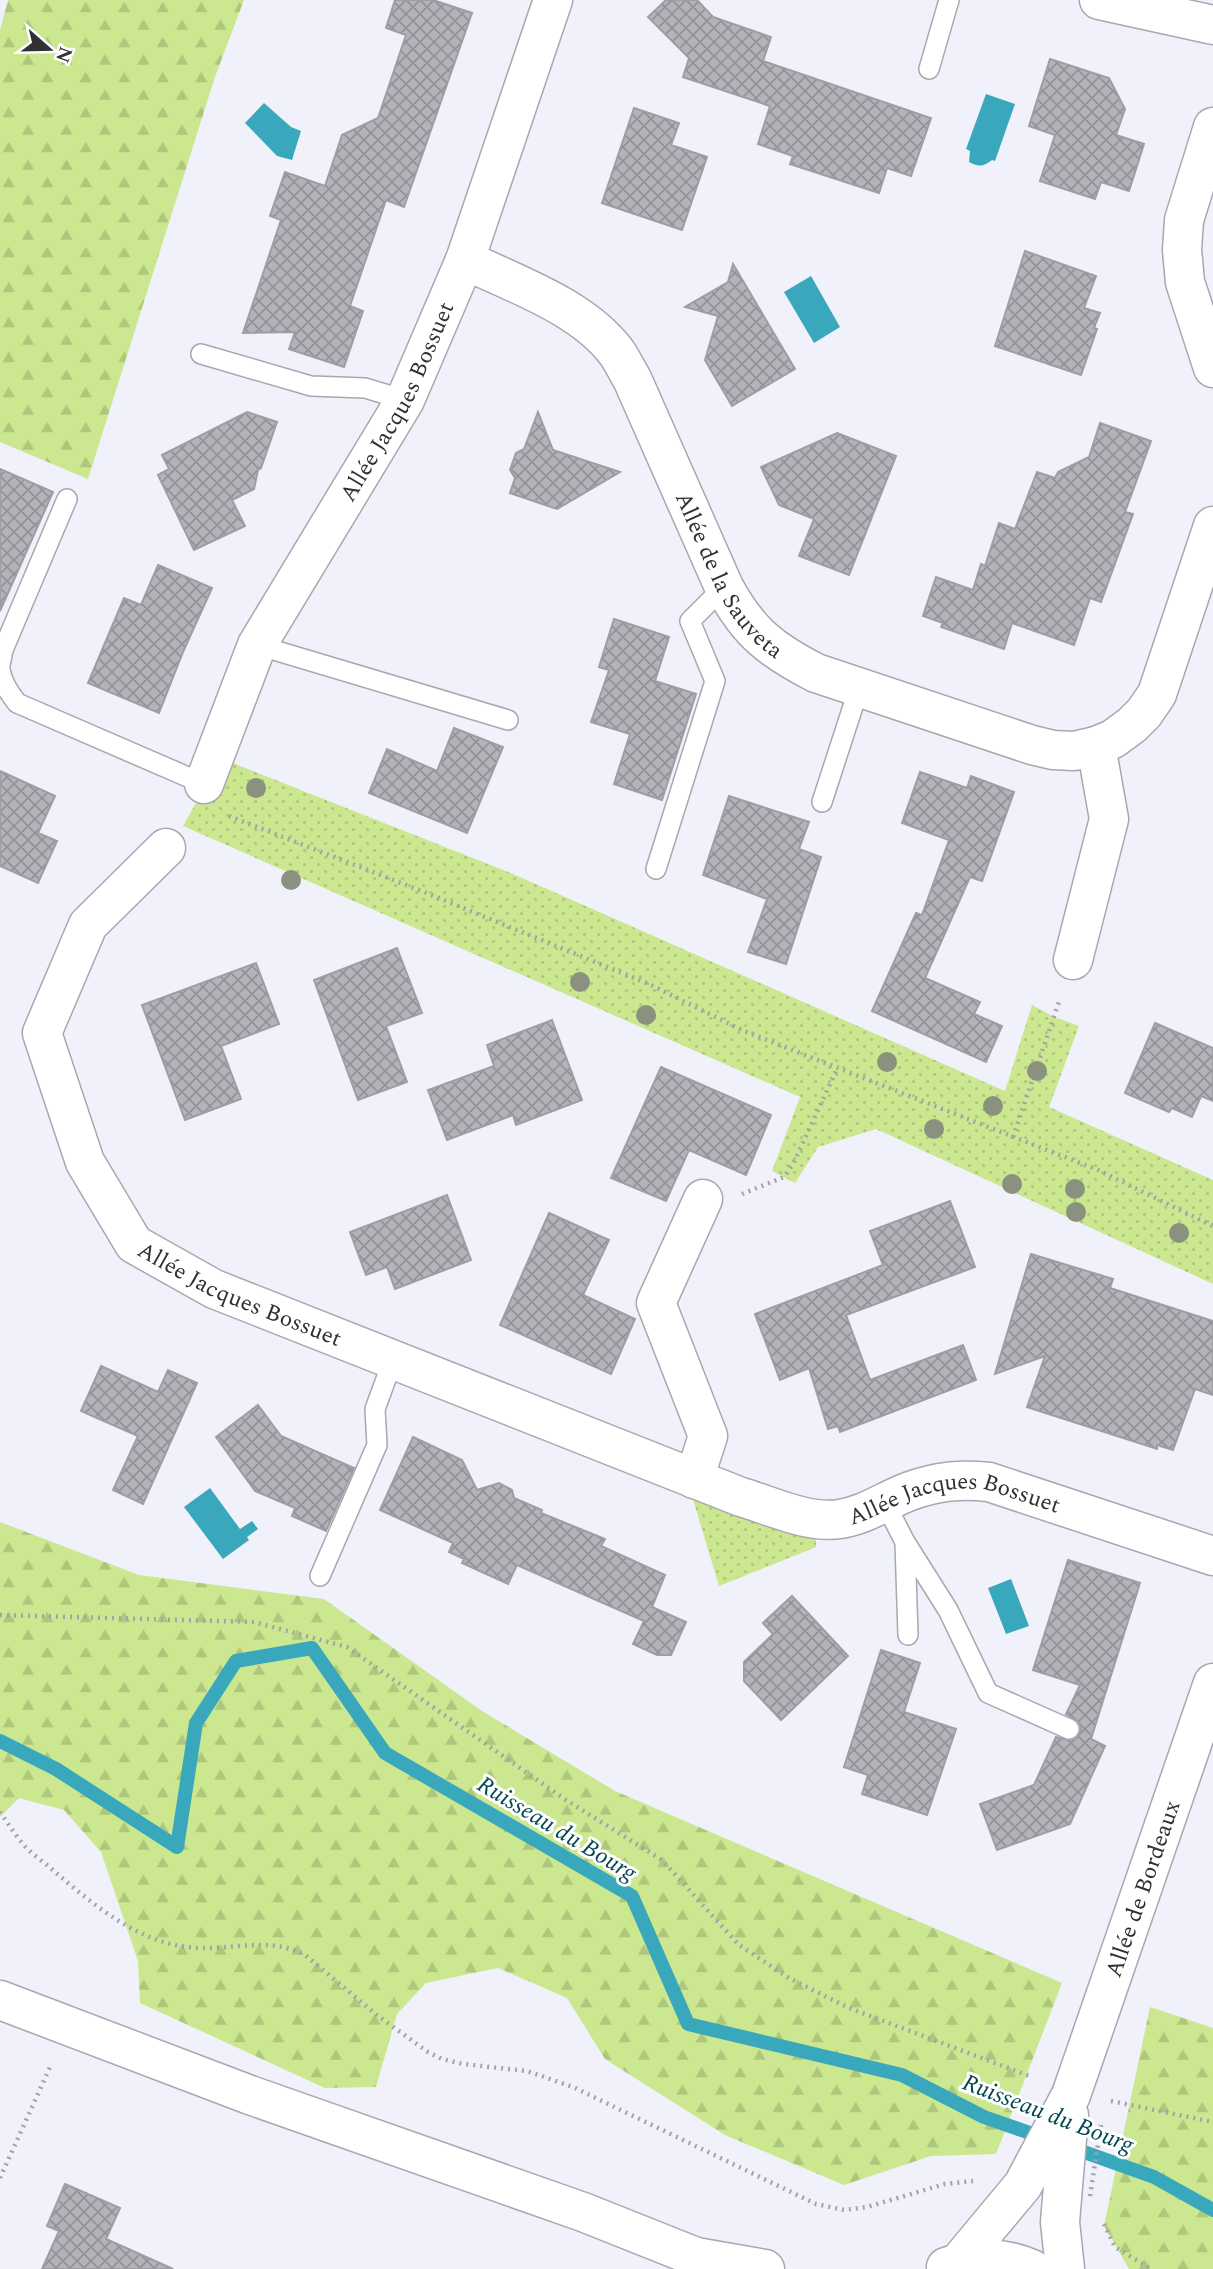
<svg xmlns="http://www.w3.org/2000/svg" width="1213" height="2269" viewBox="0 0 1213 2269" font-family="Spectral,serif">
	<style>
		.grass { fill: url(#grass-dots) }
		.forest { fill: url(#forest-firs) }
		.water { fill: #3aa8bc }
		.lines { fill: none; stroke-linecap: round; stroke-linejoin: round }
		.stream { stroke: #3aa8bc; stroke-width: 14 }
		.building { fill: url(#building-cross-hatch); stroke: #9f9ca4; stroke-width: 2 }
		.lane-casing { stroke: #a7a8b0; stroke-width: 22 }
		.street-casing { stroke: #a7a8b0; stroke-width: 41 }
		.secondary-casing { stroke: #a7a8b0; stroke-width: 41 }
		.path { stroke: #a2a2a9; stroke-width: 4.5; stroke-dasharray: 2 5; stroke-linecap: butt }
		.lane { stroke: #fff; stroke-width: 19 }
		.street { stroke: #fff; stroke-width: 38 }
		.secondary { stroke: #fff; stroke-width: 38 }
		.secondary-bridge-casing { stroke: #a7a8b0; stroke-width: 41; stroke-linecap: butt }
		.path-bridge { stroke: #a2a2a9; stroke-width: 4.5; stroke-dasharray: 2 5; stroke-linecap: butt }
		.secondary-bridge { stroke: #fff; stroke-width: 38 }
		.tree { fill: #8a917f }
		.labels { text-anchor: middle; stroke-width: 6; stroke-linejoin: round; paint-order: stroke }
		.street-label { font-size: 23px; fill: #313134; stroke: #fff }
		.water-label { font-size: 24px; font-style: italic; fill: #044852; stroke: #fff }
	</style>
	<defs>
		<pattern id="grass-dots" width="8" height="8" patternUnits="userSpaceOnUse" patternTransform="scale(1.75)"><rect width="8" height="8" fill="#cbe78f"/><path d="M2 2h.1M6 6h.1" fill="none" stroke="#afc77c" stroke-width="1.8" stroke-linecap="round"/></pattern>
		<pattern id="forest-firs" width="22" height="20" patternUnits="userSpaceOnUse" patternTransform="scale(1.75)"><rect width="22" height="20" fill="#cbe78f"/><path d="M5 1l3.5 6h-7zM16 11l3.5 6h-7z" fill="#afc77c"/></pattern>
		<pattern id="building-cross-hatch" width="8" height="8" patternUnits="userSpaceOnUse" patternTransform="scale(1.75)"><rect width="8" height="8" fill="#b5b2ba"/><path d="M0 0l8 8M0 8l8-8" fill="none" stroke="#949198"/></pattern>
	</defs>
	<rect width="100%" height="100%" fill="#f0f1fa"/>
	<path class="grass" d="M215 756 513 874 1005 1091 1032 1005 1054 1017 1079 1026 1049 1107 1213 1180V1284L876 1129 818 1147 795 1183 772 1171 800 1097 183 826 196 803Z
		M686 1476 816 1520V1547L719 1586Z"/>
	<path class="forest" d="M8 0H244L215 77 88 479 0 442V30Z
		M0 1522 139 1575 324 1599 482 1711 615 1791 1062 1983 996 2154 931 2156 844 2185 725 2135 605 2059 567 1998 498 1968 426 1983 397 2014 376 2087 325 2088 140 2003 138 1961 101 1852 64 1810 19 1798 0 1817Z
		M1150 2007 1213 2028V2269H1129L1104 2226Z"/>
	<path class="water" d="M986 94 1015 104 995 161 992 160C983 167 978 167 969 162L970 151 966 149Z
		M264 103 291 127 301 131 292 160 277 156 245 123Z
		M811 276 840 327 814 343 784 292Z
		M210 1488 240 1529 252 1521 258 1529 247 1537 249 1540 223 1559 184 1507Z
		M1011 1579 1029 1626 1006 1634 988 1588Z"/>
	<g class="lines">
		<path class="stream" d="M0 1741 56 1769 177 1847 196 1723 236 1661 312 1648 385 1753 632 1896 688 2024 902 2075 984 2117 1047 2139
			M1070 2147 1154 2177 1213 2210"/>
	</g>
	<path class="building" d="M395 0H433L472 13 404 207 386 200 350 306 363 311 344 367 289 349 295 332 243 333 281 220 270 216 285 172 325 186 342 135 378 118 406 35 386 28Z
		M666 0H697L713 17 771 37 763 61 931 118 911 176 887 168 879 193 790 164 793 156 758 144 770 106 683 77 689 58 648 17Z
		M1050 59 1109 78 1125 109 1116 135 1144 144 1129 191 1101 182 1095 199 1040 181 1055 135 1029 126Z
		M634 108 679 123 671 145 707 157 682 230 602 203Z
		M1025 251 1096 276 1084 308 1100 313 1094 328 1097 329 1081 375 995 346Z
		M733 264 795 369 732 406 705 360 718 316 685 307 728 282Z
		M247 412 277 422 261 468 258 470 254 489 232 500 245 526 194 550 158 475 169 469 162 455Z
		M538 412 553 450 620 472 557 509 510 493 515 478 510 470 516 453 524 449Z
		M1100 423 1151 441 1125 512 1133 514 1101 602 1090 598 1074 645 1012 623 1004 649 941 627 943 623 923 616 936 577 973 590 981 564 985 566 999 523 1015 529 1037 472 1055 478 1058 472 1089 457Z
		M837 433 896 456 849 575 799 556 814 519 779 505 761 467Z
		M0 469 53 492 0 611Z
		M158 565 212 588 183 652 159 713 88 683 124 598 141 605Z
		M614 619 669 637 655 681 696 694 662 800 614 784 630 734 591 722 609 670 599 667Z
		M454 728 503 747 467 833 369 793 387 749 437 771Z
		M0 771 55 796 38 833 57 841 38 883 0 866Z
		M920 772 967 788 971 776 1014 792 982 881 970 877 925 978 980 1002 974 1014 1002 1026 986 1062 872 1011 916 913 922 915 949 840 902 823Z
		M729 796 809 822 799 849 821 857 786 964 748 952 767 899 703 875Z
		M397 948 422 1013 386 1026 407 1082 358 1100 314 980Z
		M256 963 279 1024 221 1046 241 1099 185 1120 142 1005Z
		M552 1020 582 1100 516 1125 513 1115 447 1140 428 1090 494 1066 487 1045Z
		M1155 1023 1213 1048V1101L1201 1096 1192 1117 1172 1108 1169 1112 1125 1093Z
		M661 1067 771 1115 746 1175 689 1150 666 1201 611 1178Z
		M447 1195 471 1260 395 1289 387 1267 366 1275 350 1232Z
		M950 1201 975 1267 846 1315 870 1380 963 1345 976 1380 840 1432 838 1426 828 1429 809 1368 780 1380 755 1314 883 1265 870 1231Z
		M549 1213 609 1240 583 1295 635 1319 611 1374 500 1325Z
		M1031 1254 1113 1279 1110 1288 1213 1321V1395L1195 1389 1173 1450 1157 1445V1449L1027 1407 1045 1356 995 1374Z
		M101 1366 158 1392 168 1370 197 1383 143 1504 113 1490 138 1436 81 1411Z
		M258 1405 281 1436 354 1468 326 1531 292 1516 295 1508 255 1491 216 1437Z
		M413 1437 462 1460 477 1490 499 1483 512 1490 514 1498 542 1510 541 1513 605 1539 601 1546 665 1575 652 1607 686 1622 671 1655H657L633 1644 644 1621 517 1565 508 1584 462 1563 464 1559 449 1552 453 1543 380 1510Z
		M1068 1560 1140 1583 1091 1739 1105 1746 1070 1824 997 1850 980 1804 1034 1785 1056 1737 1071 1741 1077 1738 1080 1733 1081 1727 1078 1721 1066 1714 1080 1685 1033 1670Z
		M792 1596 848 1656 781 1720 744 1681V1662L773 1634 763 1623Z
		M881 1650 920 1663 904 1712 956 1729 927 1815 862 1794 868 1775 844 1767Z
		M65 2184 120 2208 106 2239 173 2269H42L59 2231 47 2226Z"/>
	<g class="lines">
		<defs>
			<path id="lane" d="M929 69 949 0
				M201 354 311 386 365 388 405 400
				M257 645 508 720
				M0 665 3 650 67 499
				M0 669C2 683 9 692 17 703L204 784
				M822 802 859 688
				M656 869 715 681 690 621 724 587
				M885 1503 905 1542 948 1610 988 1693 1069 1729
				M905 1543 908 1635
				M320 1576 377 1445 375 1409 393 1360"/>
			<g id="street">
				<path d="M1099 0 1213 25"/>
				<path d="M1213 127 1184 220 1182 250 1185 282 1213 368"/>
				<path id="s1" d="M465 260C515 284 583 307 617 353 623 362 628 372 633 381L724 587C748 632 771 650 816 673L1032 745 1053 750 1074 751 1096 746 1113 739 1132 725 1144 713 1157 694 1213 526"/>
				<path id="s2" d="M204 784 257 645 405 400 465 260 553 0"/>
				<path id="s3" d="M166 848 88 925 42 1033 85 1162 134 1244 214 1289 741 1497C772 1506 808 1524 840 1519 866 1515 886 1500 910 1491 938 1481 960 1479 989 1482L1213 1556"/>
				<path d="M1073 960 1109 819 1096 746"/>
				<path d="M694 1479 708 1436 656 1303 703 1199"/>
			</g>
			<g id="secondary">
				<path d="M0 2000 250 2095 583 2212 696 2257 716 2269"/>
				<path id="s4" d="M1079 2072 1213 1683"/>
				<path d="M696 2257 765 2269"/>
				<path d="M959 2262 1023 2185 1071 2095"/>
				<path d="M946 2267C975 2256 1005 2257 1032 2269"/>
				<path d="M1065 2269 1060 2222 1069 2115"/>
			</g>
		</defs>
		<use href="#lane" class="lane-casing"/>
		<use href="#street" class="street-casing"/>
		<use href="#secondary" class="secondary-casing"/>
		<path class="path" d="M229 816 424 892 649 984 744 1031 1098 1170 1213 1226
			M1013 1137 1060 999
			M742 1194 784 1177 793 1164 837 1069
			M0 1615 254 1622 347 1647 566 1800 662 1860 739 1945 789 1978 849 2008 1032 2077
			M0 1812C7 1822 14 1833 22 1843 31 1854 44 1862 54 1871 96 1907 142 1946 199 1948 236 1949 271 1937 305 1955L378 2016 428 2052 442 2059 463 2064 527 2071 573 2087 816 2204 844 2210 867 2207 945 2184 973 2181
			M1111 2101 1213 2122
			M0 2178 51 2065
			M1104 2224 1115 2247 1151 2269"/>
		<use href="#lane" class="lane"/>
		<use href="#street" class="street"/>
		<use href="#secondary" class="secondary"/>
		<defs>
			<path id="secondary-bridge" d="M1071 2095 1079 2072"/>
		</defs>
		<use href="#secondary-bridge" class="secondary-bridge-casing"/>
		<path class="path-bridge" d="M1090 2196 1101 2125"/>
		<use href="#secondary-bridge" class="secondary-bridge"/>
	</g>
	<g class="tree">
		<circle cx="256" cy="788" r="10"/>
		<circle cx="291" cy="880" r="10"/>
		<circle cx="580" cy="982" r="10"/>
		<circle cx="646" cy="1015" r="10"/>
		<circle cx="887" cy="1062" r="10"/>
		<circle cx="1037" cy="1071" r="10"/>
		<circle cx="993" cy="1106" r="10"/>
		<circle cx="934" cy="1129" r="10"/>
		<circle cx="1012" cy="1184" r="10"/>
		<circle cx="1075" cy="1189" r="10"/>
		<circle cx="1076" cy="1212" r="10"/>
		<circle cx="1179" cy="1233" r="10"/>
	</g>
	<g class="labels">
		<g class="street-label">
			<text dy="8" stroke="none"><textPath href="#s2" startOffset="430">Allée Jacques Bossuet</textPath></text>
			<text dy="8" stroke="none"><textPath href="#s1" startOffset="430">Allée de la Sauveta</textPath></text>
			<text dy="8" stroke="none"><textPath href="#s3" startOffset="576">Allée Jacques Bossuet</textPath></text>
			<text dy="8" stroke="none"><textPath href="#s3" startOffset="1339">Allée Jacques Bossuet</textPath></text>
			<text dy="8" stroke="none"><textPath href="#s4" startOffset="194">Allée de Bordeaux</textPath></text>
		</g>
		<g class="water-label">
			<text transform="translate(557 1828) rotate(31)" y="8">Ruisseau du Bourg</text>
			<text transform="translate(1048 2113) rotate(21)" y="8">Ruisseau du Bourg</text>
		</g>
	</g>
	<g transform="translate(49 49) rotate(110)" stroke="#ffffff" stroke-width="5" paint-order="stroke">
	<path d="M0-5L12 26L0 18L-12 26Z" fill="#313134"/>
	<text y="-10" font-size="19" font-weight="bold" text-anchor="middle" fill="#313134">N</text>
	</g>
</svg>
